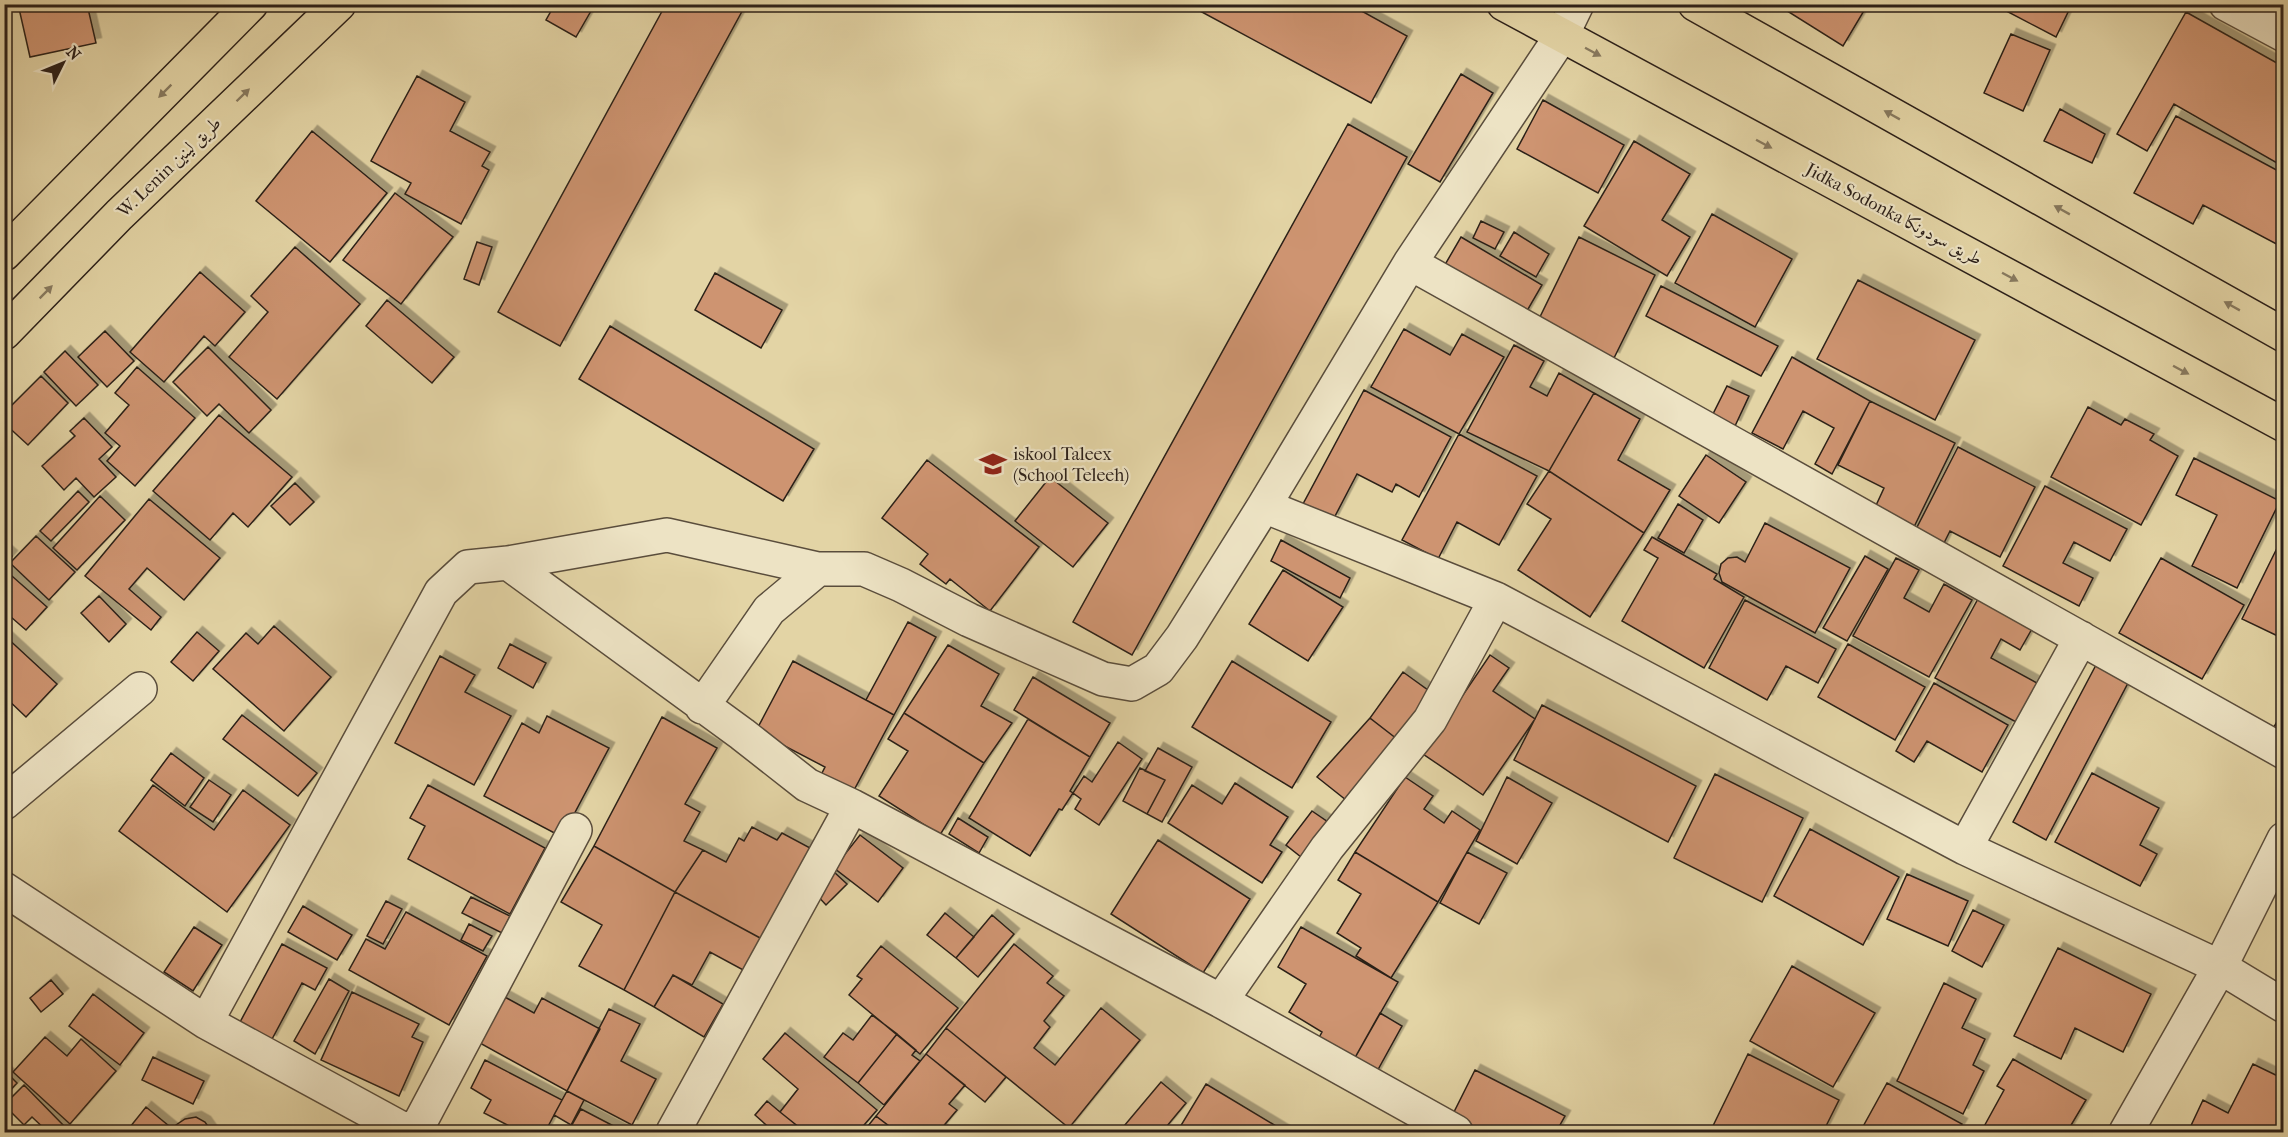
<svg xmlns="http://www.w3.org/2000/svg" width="2288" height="1137" viewBox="0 0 2288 1137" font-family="'IM FELL French Canon',Amiri,serif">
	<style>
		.building { fill: #ce9471; stroke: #2c2019; stroke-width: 1.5; filter: url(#shadow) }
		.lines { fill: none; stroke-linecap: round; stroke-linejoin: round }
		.minor-casing { stroke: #5a4d3c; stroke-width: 36 }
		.major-casing { stroke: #2c2019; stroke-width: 36 }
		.minor { stroke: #ede3c4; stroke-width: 33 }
		.major { stroke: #e3d4a5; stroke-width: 33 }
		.oneway { fill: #887a5f }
		.labels { text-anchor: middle; stroke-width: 4.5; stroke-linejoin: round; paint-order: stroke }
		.street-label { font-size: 18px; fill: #2c2019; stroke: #ede3c4 }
		.poi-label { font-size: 18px; fill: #2c2019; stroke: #ede3c4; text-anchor: start }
	</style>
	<defs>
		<filter id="shadow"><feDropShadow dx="5.5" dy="-5.5" stdDeviation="0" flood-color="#0004"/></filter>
	</defs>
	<rect width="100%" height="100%" fill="#e3d4a5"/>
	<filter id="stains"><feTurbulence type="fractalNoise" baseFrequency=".00333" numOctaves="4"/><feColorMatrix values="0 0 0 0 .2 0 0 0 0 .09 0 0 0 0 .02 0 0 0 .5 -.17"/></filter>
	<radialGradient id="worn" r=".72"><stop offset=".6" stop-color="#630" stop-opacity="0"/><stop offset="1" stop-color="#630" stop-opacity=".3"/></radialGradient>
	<path class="building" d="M18 4H87L96 43 30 57Z
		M555 4H595L576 37 546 20Z
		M666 4H746L560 346 498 312Z
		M1187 4H1349L1407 36 1371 103Z
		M1776 4H1868L1843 46Z
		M1993 4H2072L2056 37Z
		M2186 12 2284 67V167L2174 104 2147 151 2117 134Z
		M2011 34 2050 50 2023 111 1984 93Z
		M1461 74 1493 93 1440 182 1408 164Z
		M417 76 465 102 450 131 490 152 482 166 489 170 461 224 405 194 411 183 371 161Z
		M1543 100 1624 145 1598 193 1517 149Z
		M2060 109 2105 134 2092 163 2044 141Z
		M2176 116 2284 174V248L2203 205 2193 224 2134 193Z
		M1348 124 1407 157 1132 655 1073 622Z
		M312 131 387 193 330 262 256 201Z
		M1634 141 1690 174 1662 220 1690 237 1667 276 1584 226Z
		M395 193 453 237 401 304 343 260Z
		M1712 214 1792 259 1755 327 1675 283Z
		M1481 221 1504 232 1495 249 1473 238Z
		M1514 232 1549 254 1536 277 1500 256Z
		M1461 237 1542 285 1520 323 1439 275Z
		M1579 237 1655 275 1614 358 1538 321Z
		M477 242 492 247 479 285 464 279Z
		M295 247 360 304 277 399 229 357 268 312 251 296Z
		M200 272 245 312 215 346 204 336 164 382 130 352Z
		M715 273 782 310 761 348 695 310Z
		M1858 280 1975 340 1935 420 1817 359Z
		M1661 286 1778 346 1761 376 1646 316Z
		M387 300 454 357 432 383 366 326Z
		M610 326 814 449 783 501 579 379Z
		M1404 329 1450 355 1462 334 1504 357 1459 434 1371 387Z
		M105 331 134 361 107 387 78 357Z
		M1514 345 1544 361 1530 387 1547 396 1559 373 1594 393 1549 471 1467 432Z
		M208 347 271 410 249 433 219 404 207 416 173 382Z
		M65 351 98 385 76 406 44 372Z
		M1792 357 1870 401 1832 474 1815 464 1834 428 1803 411 1783 449 1752 433Z
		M137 367 195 418 135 486 107 461 120 446 105 433 129 405 115 393Z
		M41 376 68 403 28 445 4 423V413Z
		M1727 386 1749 396 1735 426 1712 416Z
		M1364 390 1451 437 1419 497 1396 484 1392 492 1357 474 1333 520 1303 504Z
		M1594 393 1640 419 1618 460 1670 490 1644 533 1549 471Z
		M1870 401 1955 443 1912 531 1873 512 1884 488 1838 465Z
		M2088 407 2121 425 2125 419 2154 434 2150 440 2178 456 2141 525 2051 477Z
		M219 415 292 477 248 527 233 513 210 540 153 491Z
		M84 418 112 447 99 459 116 477 94 497 76 478 64 490 42 466 75 436 70 431Z
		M1459 434 1537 476 1499 545 1457 522 1438 559 1402 540Z
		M1958 447 2035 487 2000 557 1950 531 1941 549 1913 535Z
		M1706 455 1746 482 1719 523 1679 496Z
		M2194 458 2280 501 2237 588 2192 566 2217 515 2176 495Z
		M927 460 1039 547 990 611 950 579 946 584 920 564 928 554 882 518Z
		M1549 471 1644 533 1590 617 1518 570 1551 519 1527 504Z
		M1050 477 1108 523 1073 567 1015 521Z
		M295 483 314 502 290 525 271 506Z
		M2045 486 2127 529 2110 561 2074 542 2063 563 2093 578 2079 606 2003 566Z
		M78 491 89 502 51 541 40 531Z
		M100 496 125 520 77 570 53 548Z
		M149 499 220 558 184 600 147 568 129 589 161 617 151 630 85 576Z
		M1678 504 1703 520 1684 553 1658 538Z
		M1765 523 1850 568 1815 633 1722 582 1719 573 1721 564 1728 558 1737 557 1745 562Z
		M2284 534V639L2242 619Z
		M36 536 75 572 49 600 10 563Z
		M1652 537 1717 574 1714 579 1744 597 1704 668 1622 621 1658 558 1644 550Z
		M1281 540 1350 578 1340 598 1271 561Z
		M4 549 12 556 4 565Z
		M1865 556 1888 569 1847 641 1823 628Z
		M1896 558 1919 570 1904 598 1929 612 1944 584 1972 600 1929 677 1853 636Z
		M2161 558 2244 605 2202 679 2119 633Z
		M4 569 47 607 26 630 4 611Z
		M1283 570 1343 607 1308 661 1249 624Z
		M99 596 126 624 109 642 81 613Z
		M1979 597 2033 627 2020 650 2001 639 1991 658 2037 683 2016 722 1935 678Z
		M1745 600 1836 649 1818 683 1786 666 1767 700 1709 668Z
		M908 622 936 637 894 715 866 700Z
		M274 626 331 677 284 731 213 669 246 633 258 644Z
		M197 632 219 651 193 681 171 662Z
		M4 635 57 684 26 717 4 696Z
		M510 644 546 663 533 688 498 668Z
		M1848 644 1925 687 1895 740 1818 697Z
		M948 645 999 674 981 706 1012 723 984 763 904 713Z
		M1490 655 1509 668 1493 691 1535 719 1483 795 1423 754Z
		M440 656 475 675 465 692 511 716 474 785 395 743Z
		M793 661 894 715 853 792 821 775 825 767 756 731Z
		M1232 661 1331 722 1292 788 1192 727Z
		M2096 665 2128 683 2046 840 2013 822Z
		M1403 672 1432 693 1397 739 1370 718Z
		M1033 677 1110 723 1090 757 1014 710Z
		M1934 683 2008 725 1982 772 1927 741 1914 762 1896 751Z
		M1542 705 1696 786 1668 842 1514 760Z
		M2284 709V744L2269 736Z
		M904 713 984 763 940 835 879 796 908 751 888 739Z
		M242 715 317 773 298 796 223 739Z
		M547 716 609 748 562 837 484 796 522 723 539 733Z
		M662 717 717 748 685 804 700 812 684 841 703 850 675 892 594 846Z
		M1370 718 1397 739 1346 800 1317 777Z
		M1028 719 1090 757 1070 791 1073 793 1062 810 1059 809 1030 856 969 818Z
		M1118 742 1142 759 1099 825 1075 809 1081 799 1073 793 1084 776 1092 782Z
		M1158 748 1192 767 1162 822 1147 814 1165 780 1145 771Z
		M171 753 204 778 185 806 151 780Z
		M1140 768 1165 780 1147 814 1123 801Z
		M2092 773 2159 808 2140 845 2157 854 2140 886 2055 842Z
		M1715 774 1803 818 1762 902 1674 858Z
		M1405 777 1433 796 1424 809 1444 823 1452 811 1480 830 1438 902 1355 852Z
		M1507 777 1552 803 1517 864 1476 841Z
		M209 780 231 795 213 822 190 807Z
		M1235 783 1288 817 1270 845 1282 852 1262 883 1168 823 1192 785 1222 804Z
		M153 785 214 830 243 790 290 825 227 912 119 831Z
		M428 785 545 848 510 914 408 859 425 826 410 818Z
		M1312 811 1328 822 1301 857 1286 845Z
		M958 818 988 837 979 853 949 834Z
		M752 827 777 840 782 833 812 849 762 939 675 892 703 850 726 862 739 838 744 841Z
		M1810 829 1899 877 1863 945 1774 896Z
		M860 835 903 868 878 902 834 868Z
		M1158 840 1250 899 1203 973 1111 914Z
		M594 846 675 892 624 990 579 966 602 925 561 902Z
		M1355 852 1438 902 1391 978 1356 956 1361 948 1337 933 1361 894 1338 880Z
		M1467 852 1507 873 1479 924 1440 903Z
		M834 872 847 884 826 905 814 892Z
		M1907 874 1968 901 1948 946 1887 919Z
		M675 892 762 939 745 971 710 952 692 985 673 975 654 1007 624 990Z
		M471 897 510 916 502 933 462 913Z
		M386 901 402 909 383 944 367 936Z
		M303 906 352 935 337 960 288 932Z
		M1973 910 2004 925 1982 967 1952 951Z
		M406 912 487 956 449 1025 349 970 366 939 385 949Z
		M945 913 974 937 956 958 927 935Z
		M992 915 1014 934 978 977 956 958Z
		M469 924 492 936 483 951 461 940Z
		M194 927 222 945 193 991 164 972Z
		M1301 927 1398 982 1352 1063 1316 1043 1322 1032 1289 1012 1306 984 1278 967Z
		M282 944 327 968 315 990 302 983 271 1041 239 1024Z
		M1014 944 1053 976 1047 983 1064 996 1044 1021 1050 1027 1034 1048 1055 1065 1101 1008 1140 1040 1069 1128 946 1028Z
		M881 946 958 1008 920 1054 849 995 862 979 857 976Z
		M2058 948 2151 994 2123 1052 2075 1028 2061 1059 2014 1036Z
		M1792 966 1875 1013 1833 1087 1750 1041Z
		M673 975 723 1004 704 1037 654 1007Z
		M329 979 349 991 315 1054 294 1041Z
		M51 980 63 994 41 1012 30 998Z
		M1944 983 1976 999 1962 1028 1985 1039 1973 1065 1984 1071 1963 1114 1897 1081Z
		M352 992 419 1024 412 1037 423 1042 399 1096 321 1060Z
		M93 994 144 1033 120 1065 69 1026Z
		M503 996 534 1013 542 998 600 1029 567 1091 478 1042Z
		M609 1009 640 1024 621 1061 656 1079 632 1125 567 1091Z
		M1380 1013 1402 1026 1375 1075 1352 1063Z
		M872 1015 897 1034 858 1083 824 1057 843 1033 853 1040Z
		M946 1028 1006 1077 985 1102 926 1054Z
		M785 1033 877 1110 858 1132H805L780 1112 798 1089 763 1059Z
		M897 1034 916 1050 912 1055 920 1061 884 1105 858 1083Z
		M45 1037 67 1056 81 1039 116 1071 70 1124 13 1072Z
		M926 1054 965 1085 949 1104 957 1110 941 1129 945 1132H897L876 1116Z
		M1748 1054 1839 1100 1823 1132H1710Z
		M153 1057 204 1081 193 1104 142 1080Z
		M2013 1059 2086 1100 2067 1132H1981L2004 1090 1997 1086Z
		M485 1060 562 1100 545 1132H521L484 1113 491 1100 471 1088Z
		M2253 1064 2284 1079V1132H2188L2203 1100 2228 1113Z
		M4 1070 17 1083 4 1097Z
		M1475 1070 1565 1116 1556 1132H1484L1452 1116Z
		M1161 1082 1186 1103 1162 1132H1119Z
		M1887 1083 1962 1124 1957 1132H1860Z
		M1206 1084 1286 1132H1177Z
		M24 1085 66 1128 61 1132H48L32 1117 24 1125 4 1105Z
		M567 1091 584 1100 571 1125 554 1115Z
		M767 1101 780 1112 805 1132H774L755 1115Z
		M146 1107 174 1130 176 1125 185 1119 196 1117 205 1122 212 1132H126Z
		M581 1109 625 1132H568Z
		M876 1116 897 1132H863Z"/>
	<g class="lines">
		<defs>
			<path id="minor" d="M2226 4 2284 35
				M1410 263 2284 752
				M1264 506 1496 599 1965 848 2220 967 2284 1006
				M508 563 667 535 818 569
				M702 707 769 610 818 569H864L901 585 969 620 1103 679 1132 684 1158 669 1182 637 1264 506 1410 263 1562 35 1577 4
				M4 803 140 689
				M1965 848 2081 638
				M4 889 206 1022 408 1132
				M1221 1001 1327 848 1430 720 1496 599
				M206 1022 441 592 468 567 508 563 742 734 807 785 852 806 1221 1001 1456 1132
				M415 1132 575 830
				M673 1132 852 806
				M2126 1132 2220 967 2284 839"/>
			<path id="major" d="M1504 4 2284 425
				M1695 4 2284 335
				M4 254 251 4
				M4 333 119 215 339 4"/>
		</defs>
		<use href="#minor" class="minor-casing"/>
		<use href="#major" class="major-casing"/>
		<use href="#minor" class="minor"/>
		<use href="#major" class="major"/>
	</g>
	<defs><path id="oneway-solid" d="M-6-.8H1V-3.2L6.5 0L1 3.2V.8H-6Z" transform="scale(1.5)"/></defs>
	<g class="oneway">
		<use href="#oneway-solid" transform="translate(1593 52) rotate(28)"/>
		<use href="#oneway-solid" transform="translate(165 91) rotate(135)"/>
		<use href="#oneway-solid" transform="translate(243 95) rotate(-44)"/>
		<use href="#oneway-solid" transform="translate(1892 115) rotate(-151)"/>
		<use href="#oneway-solid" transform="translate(1764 144) rotate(28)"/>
		<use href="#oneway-solid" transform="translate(2062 210) rotate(-151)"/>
		<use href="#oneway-solid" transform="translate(2010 277) rotate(28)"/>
		<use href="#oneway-solid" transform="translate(46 292) rotate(-45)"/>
		<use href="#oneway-solid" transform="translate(2232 306) rotate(-151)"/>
		<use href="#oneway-solid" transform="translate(2181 370) rotate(28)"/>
	</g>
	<defs>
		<symbol id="school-bare" viewBox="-9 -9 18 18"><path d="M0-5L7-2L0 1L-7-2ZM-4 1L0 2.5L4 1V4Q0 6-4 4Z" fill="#8f2418" stroke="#ede3c4" stroke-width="2.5" paint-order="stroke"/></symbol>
	</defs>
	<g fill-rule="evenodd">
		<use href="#school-bare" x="974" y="445" width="38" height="38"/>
	</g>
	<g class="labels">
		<g class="street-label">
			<text transform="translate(169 167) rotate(-44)" y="6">W. Lenin طريق لينين</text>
			<text transform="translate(1894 214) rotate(28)" y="6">Jidka Sodonka طريق سودونكا</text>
		</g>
		<g class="poi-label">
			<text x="1013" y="460">iskool Taleex<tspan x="1013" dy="21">(School Teleeh)</tspan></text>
		</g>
	</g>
	<rect width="2288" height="1137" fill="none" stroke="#e3d4a5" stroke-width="24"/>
	<rect x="6" y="6" width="2276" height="1125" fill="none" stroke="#2c2019" stroke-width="3"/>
	<rect x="12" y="12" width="2264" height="1113" fill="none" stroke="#2c2019" stroke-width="1.5"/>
	<g transform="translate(63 63) rotate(47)" stroke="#ede3c4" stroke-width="4.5" paint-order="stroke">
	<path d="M0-4.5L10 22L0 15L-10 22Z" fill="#2c2019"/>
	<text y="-9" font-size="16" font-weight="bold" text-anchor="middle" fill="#2c2019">N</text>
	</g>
	<rect width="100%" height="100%" filter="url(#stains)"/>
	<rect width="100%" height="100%" fill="url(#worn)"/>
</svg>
